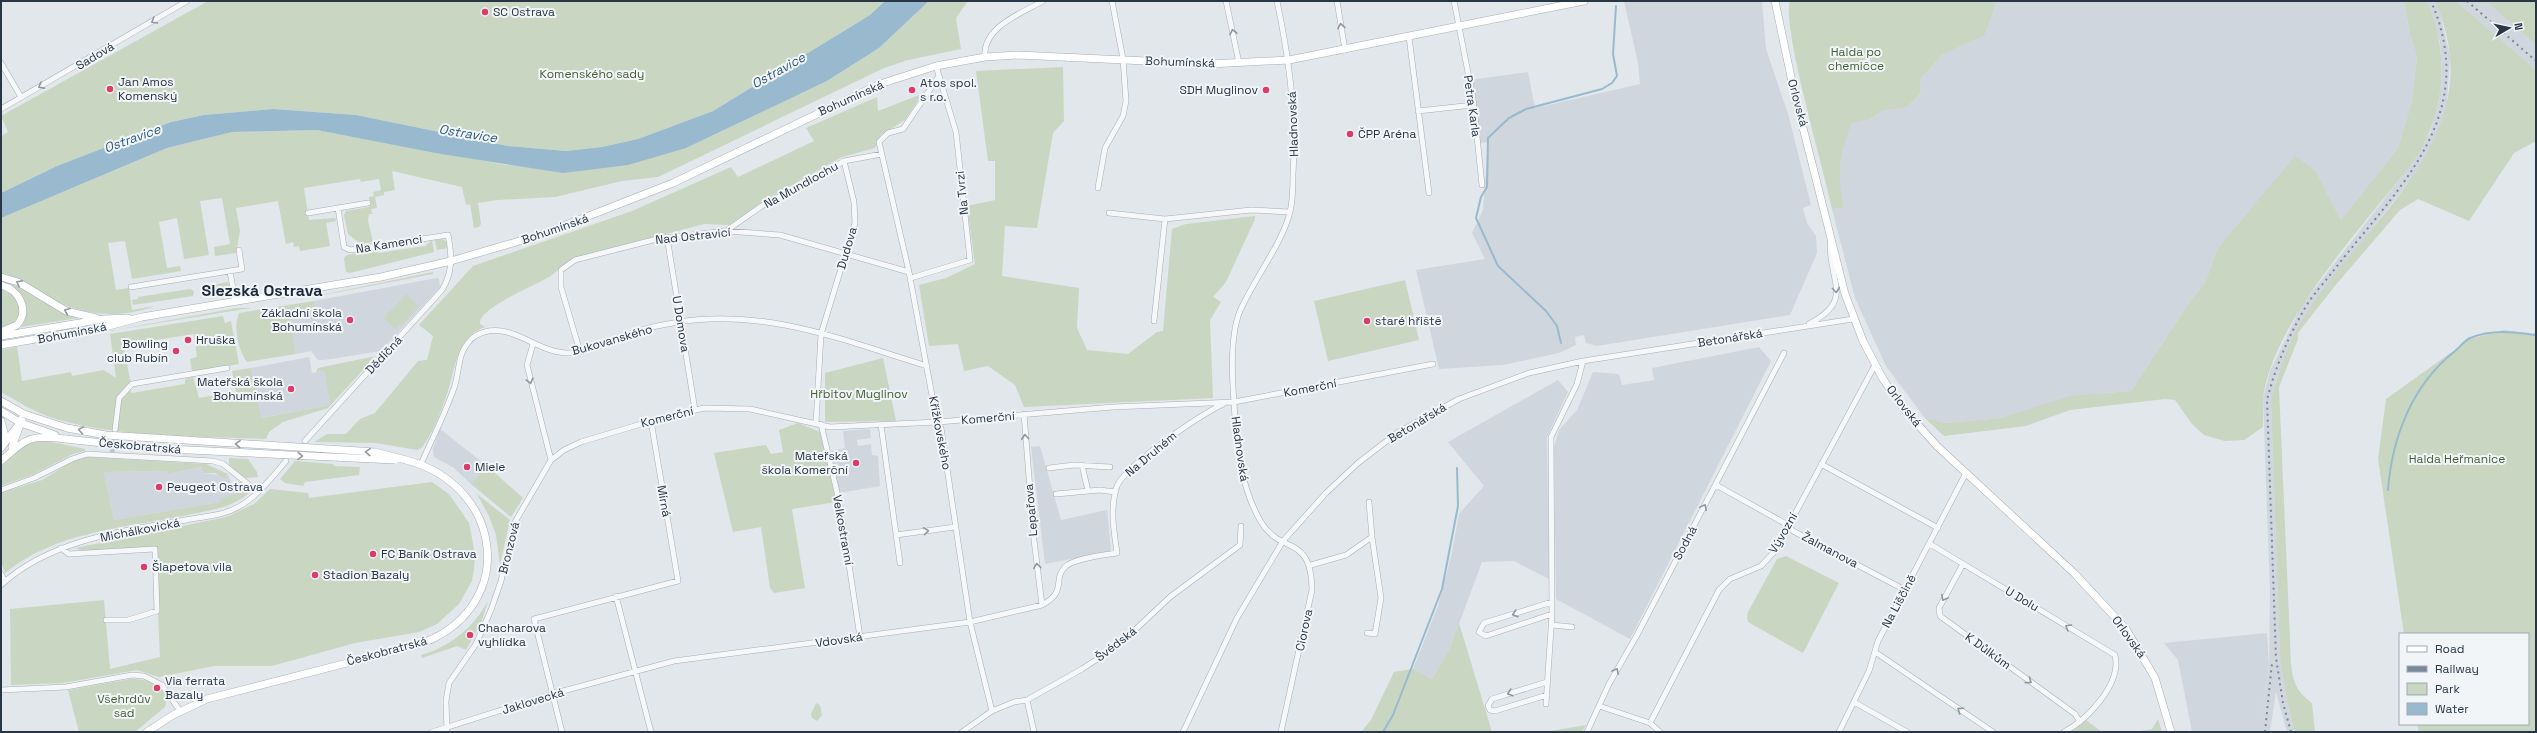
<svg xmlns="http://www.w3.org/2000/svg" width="2537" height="733" viewBox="0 0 2537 733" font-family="'Space Grotesk',sans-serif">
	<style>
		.built { fill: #cfd6de }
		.green { fill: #c9d6c2 }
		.water { fill: #99bace }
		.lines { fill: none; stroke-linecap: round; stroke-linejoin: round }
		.stream { stroke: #99bace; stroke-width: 2 }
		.street-tunnel { stroke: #bcc4ca; stroke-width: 5; stroke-dasharray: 5 2.5; stroke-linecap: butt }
		.street-casing { stroke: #a6aeb6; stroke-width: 6 }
		.secondary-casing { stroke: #a6aeb6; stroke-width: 8 }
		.street { stroke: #f5f7f9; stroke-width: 5 }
		.secondary { stroke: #fff; stroke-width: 7 }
		.rail { stroke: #798896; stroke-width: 2; stroke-dasharray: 2 4; stroke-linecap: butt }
		.secondary-bridge-casing { stroke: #a6aeb6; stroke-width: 8; stroke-linecap: butt }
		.secondary-bridge { stroke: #fff; stroke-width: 7 }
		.oneway { stroke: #8e969f }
		.oneway2 { stroke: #949aa2 }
		.poi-dot { fill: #db3c68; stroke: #f1f5f8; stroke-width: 1.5 }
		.labels { text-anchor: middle; stroke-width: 4; stroke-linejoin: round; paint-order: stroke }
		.poi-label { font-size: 12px; fill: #283645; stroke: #f1f5f8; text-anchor: start }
		.park-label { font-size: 12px; fill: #426234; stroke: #f1f5f8 }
		.street-label { font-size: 12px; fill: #283645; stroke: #f1f5f8 }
		.water-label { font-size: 13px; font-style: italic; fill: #2e5b7d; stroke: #f1f5f8 }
		.district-label { font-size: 16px; font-weight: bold; fill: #1a2736; stroke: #f1f5f8 }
	</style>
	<rect width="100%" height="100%" fill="#e1e7eb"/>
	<path class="built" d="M1624 1H1762L1766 49 1788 114 1811 205 1803 208 1807 223 1816 236 1817 253 1790 315 1597 346 1586 343 1584 335 1575 337 1576 345 1559 353 1503 365 1439 369 1416 270 1485 259 1472 233 1483 210 1488 142 1479 143 1470 80 1528 72 1535 108 1640 84 1638 63Z
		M1997 1H2402L2405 5 2409 31 2417 57 2412 101 2398 148 2341 220 2315 170 2295 157 2217 249 2205 283 2191 300 2131 391 2107 393 2001 418 1945 423 1924 417 1886 366 1855 298 1832 209 1844 208 1839 178V158L1852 121 1869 120 1882 111 1907 107 1920 94 1921 78 1942 55 1985 35Z
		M2427 1H2435L2439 9 2450 56 2447 103 2438 135 2421 166 2309 309 2278 374 2271 400 2280 657 2287 702 2295 732H2287L2276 692 2270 731 2192 732 2178 660 2164 643 2267 633 2269 666 2260 726 2269 668 2270 590 2263 399 2270 371 2302 305 2414 161 2430 132 2439 101 2442 71 2440 42Z
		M2456 1H2486L2536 45V70Z
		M437 278 439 279 440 287 381 351 324 360H318L311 351 296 354 290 315 315 311 314 301Z
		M1759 347 1771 361 1630 639 1556 599 1554 447 1559 430 1577 410 1593 372 1619 374 1622 385 1654 380 1652 368Z
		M309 357 312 373 324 371 330 405 260 418 251 368Z
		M1558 380 1568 392 1547 437 1549 579 1514 561 1482 562 1450 648 1432 679 1413 669 1438 606 1452 553 1459 514 1484 486 1448 442Z
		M440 429 486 465 471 484 454 468 434 457 433 449Z
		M870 429 871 438 857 440 858 446 871 444 872 455 878 456 880 486 839 493 830 451 845 448 843 431Z
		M1040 446 1061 520 1107 510 1111 551 1045 564 1031 447Z
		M203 467 204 473 228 476V474L236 494 220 502 114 520 104 472 167 471 168 474Z"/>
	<path class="green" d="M208 1H885L870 15 713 111 638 139 602 147 566 151 508 146 356 115 273 109 204 115 171 122 57 166 1 193V136L8 132 1 116Z
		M929 1H968L956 18 961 49 908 60 884 68 658 177 622 181 555 197 498 200 478 203 481 224 479 227 474 228 470 204 466 205 462 187 392 171 395 190 384 192V195L375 197 377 208 371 209 372 214H369L368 221 373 242 361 244 348 234 344 215 346 211 369 207V197L374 196 373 192 381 190 379 179 361 182 360 179 304 188 309 220 335 218 336 221 326 223 330 246 300 251 299 246 294 247 293 242 286 244 278 201 236 208 240 231 236 253 215 256 214 247 230 244 222 198 200 201 209 255 184 259 177 218 159 222 167 268 180 266 181 271 132 279 125 241 108 243 116 290 129 288 132 310 155 306C94 328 53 301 1 274V218L167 148 232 132 317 130 507 165 686 148 827 81 879 48Z
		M1790 1H1997L1985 35 1942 55 1921 78 1920 94 1907 107 1882 111 1869 120 1852 122C1838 160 1837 167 1844 208L1832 209C1825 173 1781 25 1790 1Z
		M2402 1H2427C2450 55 2446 111 2414 161 2367 222 2270 324 2263 400 2263 409 2263 418 2263 427L2244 440 2225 441 2204 435 2192 424 2175 400 2165 399 2070 410 2026 426 1944 436 1924 417 1945 423 2001 418 2070 396 2131 391 2191 300 2205 283 2217 249 2295 156 2315 170 2341 220 2398 148 2412 101 2417 57 2409 31 2405 5Z
		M2435 1H2456L2536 70V141L2514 153 2469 221 2418 199 2400 210 2334 287 2298 333V339L2279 387 2291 664C2293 682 2296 691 2312 703L2315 732H2295L2287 702 2280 657 2271 400C2279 369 2291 336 2309 309 2374 212 2493 132 2435 1Z
		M2486 1H2536V45Z
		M1063 67 1064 121 1053 133 1037 228 1005 226 1002 276 1079 288 1077 328 1087 350 1128 354 1157 332 1163 331 1172 229 1186 224 1255 216V219L1226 282 1213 297 1221 302 1210 320 1213 398 1024 407 1015 385 988 366 964 371 958 344 929 346 919 285 946 278 975 264 967 206 995 200V161H988L976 71Z
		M922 94 905 120 881 135 875 148 842 157 764 201 729 225 704 224 574 258C565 262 560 269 552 275 540 284 478 307 480 324L485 327C457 337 457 362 449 387 445 402 432 437 421 448L417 450 376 443 314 442 327 434H346L360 419 375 413 418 361 427 360 433 336 419 325 473 266 632 211 731 167 738 177 814 141 806 128 877 97 878 111Z
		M442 239 447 242 448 248 437 250 435 240Z
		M432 240 434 252 350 273 346 272 344 258 347 255 377 249 378 253 425 246Z
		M433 272V274L297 300Z
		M1405 280 1419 340 1328 361 1314 301Z
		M1 281C29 287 51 308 78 318L21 327C28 316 30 301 17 292 12 288 4 286 1 281Z
		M228 282 230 290 213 293 212 285Z
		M438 285 401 326 399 325 395 329 384 318 406 294 418 306Z
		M1 289 11 294 20 304C20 319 15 325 1 329Z
		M190 289 194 291 193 296 133 305 132 300 138 299V297Z
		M314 301 315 311 290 315 296 354 247 362C238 350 233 327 239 313Z
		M237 308H251L109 331Z
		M223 316 225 323 231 321 239 364 192 372 190 359 197 357 194 334 123 345 131 384 128 387 132 393 185 384V379L193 377 199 398 216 395 225 400 237 398 232 371 251 368 261 418 330 405 324 371 316 372 318 368 376 356 328 408 283 422 269 432 266 439C199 436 113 438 50 417 32 411 17 401 1 392V350L17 347 22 381 71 372 72 376 104 370 116 378 110 334Z
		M2504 330 2536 335V732H2419L2417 724H2528V634H2404L2378 459 2386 399 2470 339Z
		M883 358 896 421 825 422V373Z
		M798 423 820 432 836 502 792 509 805 588 774 593 770 588 761 527 733 532 714 453 766 445 771 454 783 452 779 430Z
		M35 441H48L85 449V451L73 454 32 475 1 486V467L24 446Z
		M87 457 206 464 228 474 226 479 215 473H204L202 467 168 474 167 471 104 472 114 520 220 502V499L236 494 233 483 241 482 249 493C231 509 205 511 183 516 122 528 55 532 5 573L1 561V493L42 480 75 460Z
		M229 458 248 459 257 472 258 477 245 478 229 466Z
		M295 461 333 464 334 466 360 467 359 475 305 482 303 486 285 483 280 479Z
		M486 465 523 498 511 517 471 484Z
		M432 482 449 494 469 523 475 554 474 569 472 581 459 604 437 624 419 632 355 643 272 666H214L159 677 137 670 63 683 11 685 10 609 104 600 110 669 160 657 155 547 83 551 76 548 226 517 254 504 270 489 308 493 309 498Z
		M477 494 510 520 500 565 496 535 489 516Z
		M1786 556 1839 583 1803 653 1748 622 1747 614 1777 559Z
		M488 601 481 623 466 650 457 646 422 658 421 655C450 647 474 627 488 601Z
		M1459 623 1492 732H1361L1371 720 1394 672 1413 669 1432 679 1450 648Z
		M131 679C146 679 160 683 167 698L165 707 135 732H79L68 690Z
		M816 703 820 705 822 715 817 721 812 718 811 714Z
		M2158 719 2162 732H2135L2152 729Z
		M2086 720 2102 732H2069Z
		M1586 725 1582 732H1545Z"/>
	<path class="water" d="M885 1H929L879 48 827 81 686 148 628 165 563 173 441 154 317 130 232 132 167 148 1 218V193L57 166 171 122 204 115 273 109 356 115 508 146 566 151 602 147 638 139 713 111 870 15Z"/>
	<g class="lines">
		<path class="stream" d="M1561 343 1557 326 1546 311 1498 266 1476 218 1481 197 1487 187 1488 138 1509 118 1526 109 1602 89 1612 83 1617 76 1613 54 1616 6
			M2388 490C2392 438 2412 385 2454 352 2459 348 2464 341 2470 338 2492 329 2514 332 2536 335
			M1383 732 1393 715 1442 589 1458 506 1457 468"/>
		<path class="street-tunnel" d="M112 452 115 433"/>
		<defs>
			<path id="street" d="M1226 1 1239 63
				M1277 1C1289 58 1297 115 1293 174 1293 186 1293 200 1290 212 1283 242 1253 281 1240 311 1230 335 1232 377 1234 402 1236 443 1240 486 1261 522 1282 556 1311 533 1312 590L1281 732
				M1337 1 1345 50
				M1454 1 1473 98 1482 185
				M1409 37 1429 193
				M985 57C982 27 1022 13 1043 1
				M1 63 21 97
				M939 76 903 129 888 133 879 142 909 272 936 417 941 428 970 622 992 711
				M1 109 187 1
				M1418 111 1473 105
				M1098 188 1105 148 1123 116 1126 101 1123 59 1112 1
				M308 213 368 203
				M1109 213 1165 219 1251 210 1290 212
				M726 231 766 203 799 188 844 161 882 154
				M667 237 695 410
				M230 271 235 301
				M911 278 970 260 956 132 936 66
				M131 287 242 269 239 250
				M1154 321 1165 219
				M1809 324C1854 300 1830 284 1830 244
				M533 344 527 365 551 460
				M580 352 561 287V270L575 260 657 239 726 231 780 235 909 272
				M1024 414 1034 540 1042 605
				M816 423 821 334 855 223 854 202 844 161
				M821 424 840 505 860 637
				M881 425 900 563
				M115 430 119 398 132 384 227 368
				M305 441 442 290C453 272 452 255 448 235L350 250 344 247 338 208
				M421 464C432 439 445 414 454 388 458 377 458 364 462 353 465 346 469 340 475 336 508 317 535 353 568 353 592 353 615 338 638 331 651 327 666 324 679 322 767 308 845 341 927 366
				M1821 464 1938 528
				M1082 465 1088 491
				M1049 468 1074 465 1110 467
				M1716 485 1788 525 1793 531 1905 590
				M1 490 34 478 72 459 87 454 213 461 223 464 258 492
				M1056 494 1100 490 1115 492
				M896 535 955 527
				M1930 544 2115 655C2122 684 2087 720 2064 732
				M61 548 69 554 155 549 157 611 128 620H106
				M1963 564 1939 608 1940 616 2075 714 2080 722
				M1311 565 1346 555 1372 537 1369 502
				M1 574 5 581
				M1 585C57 533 148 528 220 514 250 507 267 483 286 461
				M616 596 651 732
				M1552 614 1486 636 1479 632 1484 623 1552 602
				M1552 625 1572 627
				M1367 633 1375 634 1381 598 1372 537
				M1875 652 1993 732
				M1 690 66 687 132 675 144 676 162 685 180 711
				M1547 695 1495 711 1490 710 1488 706 1492 699 1547 682
				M1027 700 1034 732
				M1854 702 1907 732
				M1546 704 1552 614 1551 437 1577 384 1583 361
				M1599 706 1650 723 1660 732
				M1650 723 1719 590 1730 579 1761 566 1775 551 1875 365
				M432 732 552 694 674 661 970 622 1042 605C1068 591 1052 580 1065 567 1074 558 1105 555 1117 553 1114 531 1110 510 1116 489 1121 467 1201 415 1223 404
				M447 732 446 701 449 683 476 644 491 610 501 581 515 522 551 460 564 450 581 442 651 421 704 408 750 409 830 427 938 422 1113 407 1234 402 1433 364
				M562 732 534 619 678 581 651 421
				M962 732 992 711 1014 702 1027 700 1082 669 1119 645 1170 597 1240 545 1241 526
				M1183 732 1237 618 1283 541 1326 493 1358 463 1397 433 1459 399 1529 373 1583 361 1853 319
				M1587 732 1609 684 1637 635 1784 353
				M1839 732 1869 671 1878 641 1966 473"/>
			<path id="secondary" d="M1775 1 1795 96 1845 294 1863 341 1883 379 1903 408 1937 446 2074 573 2126 629 2155 678 2171 732
				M1 277 18 282 66 311 96 318
				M1 285C19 290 30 310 17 325L1 332
				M1 336 104 319 128 318
				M1 345 105 327 142 317 381 277 451 261 540 235 673 183 880 84 936 66 985 57 1018 55 1210 64 1289 60 1584 1
				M1 401 24 414 12 447
				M1 411 21 423 55 435
				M1 421 5 436 2 444
				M1 448 19 424
				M1 461C28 437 29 435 66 439
				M147 732 173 715 207 699 417 645C519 611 506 486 406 460"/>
		</defs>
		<use href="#street" class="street-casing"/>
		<use href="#secondary" class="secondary-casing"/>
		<use href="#street" class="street"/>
		<use href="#secondary" class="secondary"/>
		<path class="rail" d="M2467 1 2536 61
			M2265 732 2272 663
			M2291 732 2283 703 2276 658 2267 400C2275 368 2288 337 2305 308 2313 294 2325 282 2334 270 2399 186 2481 116 2431 1"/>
		<defs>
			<path id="secondary-bridge" d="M24 414 67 428 106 435 375 452 406 460
				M66 439 148 448 395 460"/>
		</defs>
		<use href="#secondary-bridge" class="secondary-bridge-casing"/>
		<use href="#secondary-bridge" class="secondary-bridge"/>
	</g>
	<defs><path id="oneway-chevron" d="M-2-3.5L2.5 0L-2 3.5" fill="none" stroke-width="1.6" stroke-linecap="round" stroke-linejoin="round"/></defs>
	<g class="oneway">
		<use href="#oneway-chevron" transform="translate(154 21) rotate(149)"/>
		<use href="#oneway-chevron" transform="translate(1341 26) rotate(-100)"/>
		<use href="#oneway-chevron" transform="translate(1233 32) rotate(-102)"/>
		<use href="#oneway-chevron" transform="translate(41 86) rotate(151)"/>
		<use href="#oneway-chevron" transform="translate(1836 290) rotate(85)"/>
		<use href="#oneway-chevron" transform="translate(530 381) rotate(75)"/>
		<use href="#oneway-chevron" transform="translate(1025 437) rotate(-95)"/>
		<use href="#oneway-chevron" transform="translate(1704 507) rotate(-62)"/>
		<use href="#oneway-chevron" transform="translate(926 531) rotate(-8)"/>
		<use href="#oneway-chevron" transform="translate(1037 566) rotate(-97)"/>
		<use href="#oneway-chevron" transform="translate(1944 598) rotate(118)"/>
		<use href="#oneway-chevron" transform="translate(1515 614) rotate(162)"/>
		<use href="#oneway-chevron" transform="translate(2068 627) rotate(-149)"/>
		<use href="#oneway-chevron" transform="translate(1616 671) rotate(-61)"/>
		<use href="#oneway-chevron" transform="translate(2029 681) rotate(36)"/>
		<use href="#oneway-chevron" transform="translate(1510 693) rotate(163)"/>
		<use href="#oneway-chevron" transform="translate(1960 710) rotate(-146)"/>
	</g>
	<g class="oneway2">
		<use href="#oneway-chevron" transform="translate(19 283) rotate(-152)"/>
		<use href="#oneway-chevron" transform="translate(67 311) rotate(-157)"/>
		<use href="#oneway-chevron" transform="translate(81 430) rotate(-170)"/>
		<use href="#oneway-chevron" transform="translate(238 444) rotate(-177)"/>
		<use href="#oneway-chevron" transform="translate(368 452) rotate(-177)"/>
		<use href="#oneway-chevron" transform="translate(300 456) rotate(3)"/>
	</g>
	<g class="poi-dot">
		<circle cx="485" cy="12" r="4"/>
		<circle cx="110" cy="89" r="4"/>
		<circle cx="912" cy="90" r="4"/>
		<circle cx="1266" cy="90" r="4"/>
		<circle cx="1350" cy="134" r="4"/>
		<circle cx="350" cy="320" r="4"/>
		<circle cx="1367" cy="321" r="4"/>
		<circle cx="188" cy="340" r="4"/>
		<circle cx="176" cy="351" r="4"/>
		<circle cx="291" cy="389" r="4"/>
		<circle cx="856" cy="463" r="4"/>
		<circle cx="467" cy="467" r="4"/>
		<circle cx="159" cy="487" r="4"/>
		<circle cx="373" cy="554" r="4"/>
		<circle cx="144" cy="567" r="4"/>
		<circle cx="315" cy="575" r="4"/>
		<circle cx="470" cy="635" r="4"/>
		<circle cx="157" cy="688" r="4"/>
	</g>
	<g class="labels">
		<g class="poi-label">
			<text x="493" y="16">SC Ostrava</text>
			<text x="118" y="86">Jan Amos<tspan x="118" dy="14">Komenský</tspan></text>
			<text x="920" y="87">Atos spol.<tspan x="920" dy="14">s r.o.</tspan></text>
			<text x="1258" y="94" text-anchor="end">SDH Muglinov</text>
			<text x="1358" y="138">ČPP Aréna</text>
			<text x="342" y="317" text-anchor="end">Základní škola<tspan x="342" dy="14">Bohumínská</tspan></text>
			<text x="1375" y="325">staré hřiště</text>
			<text x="196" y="344">Hruška</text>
			<text x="168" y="348" text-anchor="end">Bowling<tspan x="168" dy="14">club Rubín</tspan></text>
			<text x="283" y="386" text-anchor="end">Mateřská škola<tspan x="283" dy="14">Bohumínská</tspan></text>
			<text x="848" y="460" text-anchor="end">Mateřská<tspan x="848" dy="14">škola Komerční</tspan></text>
			<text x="475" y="471">Miele</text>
			<text x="167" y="491">Peugeot Ostrava</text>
			<text x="381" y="558">FC Baník Ostrava</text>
			<text x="152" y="571">Šlapetova vila</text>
			<text x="323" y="579">Stadion Bazaly</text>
			<text x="478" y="632">Chacharova<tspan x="478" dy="14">vyhlídka</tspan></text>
			<text x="165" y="685">Via ferrata<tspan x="165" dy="14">Bazaly</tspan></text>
		</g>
		<g class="park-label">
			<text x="1856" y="56">Halda po<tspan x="1856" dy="14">chemičce</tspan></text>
			<text x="592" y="78">Komenského sady</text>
			<text x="859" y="398">Hřbitov Muglinov</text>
			<text x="2457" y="463">Halda Heřmanice</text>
			<text x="124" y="703">Všehrdův<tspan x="124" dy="14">sad</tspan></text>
		</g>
		<g class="street-label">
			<text transform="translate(95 56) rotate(-31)" y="4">Sadová</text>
			<text transform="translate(1180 62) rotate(2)" y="4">Bohumínská</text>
			<text transform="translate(851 98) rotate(-24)" y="4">Bohumínská</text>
			<text transform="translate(1798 103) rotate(75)" y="4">Orlovská</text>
			<text transform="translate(1472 106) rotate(82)" y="4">Petra Karla</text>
			<text transform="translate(1293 124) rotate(-92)" y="4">Hladnovská</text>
			<text transform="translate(801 185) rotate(-29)" y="4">Na Mundlochu</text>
			<text transform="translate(962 193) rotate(-96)" y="4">Na Tvrzi</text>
			<text transform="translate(555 229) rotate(-19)" y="4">Bohumínská</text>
			<text transform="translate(693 236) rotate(-6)" y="4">Nad Ostravicí</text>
			<text transform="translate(389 244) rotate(-9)" y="4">Na Kamenci</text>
			<text transform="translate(847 248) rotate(-74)" y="4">Dudova</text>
			<text transform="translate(681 324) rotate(81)" y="4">U Domova</text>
			<text transform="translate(72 333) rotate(-11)" y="4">Bohumínská</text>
			<text transform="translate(1730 338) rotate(-9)" y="4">Betonářská</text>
			<text transform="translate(612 340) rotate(-16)" y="4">Bukovanského</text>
			<text transform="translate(384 355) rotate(-47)" y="4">Dědičná</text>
			<text transform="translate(1310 388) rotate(-11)" y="4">Komerční</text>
			<text transform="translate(1904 406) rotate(52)" y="4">Orlovská</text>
			<text transform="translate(667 417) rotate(-14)" y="4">Komerční</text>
			<text transform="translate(988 418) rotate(-5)" y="4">Komerční</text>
			<text transform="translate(1417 423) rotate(-31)" y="4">Betonářská</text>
			<text transform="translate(940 433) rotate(79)" y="4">Křížkovského</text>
			<text transform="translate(140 446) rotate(5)" y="4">Českobratrská</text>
			<text transform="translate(1240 449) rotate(82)" y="4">Hladnovská</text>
			<text transform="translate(1151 454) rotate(-40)" y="4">Na Druhém</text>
			<text transform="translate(664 501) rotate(80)" y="4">Mírná</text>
			<text transform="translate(1031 510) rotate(-95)" y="4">Lepařova</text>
			<text transform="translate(140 530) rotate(-11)" y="4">Michálkovická</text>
			<text transform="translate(843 530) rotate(80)" y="4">Velkostranní</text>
			<text transform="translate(1783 533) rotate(-60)" y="4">Vývozní</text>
			<text transform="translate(1685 543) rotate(-62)" y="4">Sodná</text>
			<text transform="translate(509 548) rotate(-76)" y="4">Bronzová</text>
			<text transform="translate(1830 550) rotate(28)" y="4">Žalmanova</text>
			<text transform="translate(2022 599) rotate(31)" y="4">U Dolu</text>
			<text transform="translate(1899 601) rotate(-62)" y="4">Na Liščině</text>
			<text transform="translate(1304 630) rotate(-78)" y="4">Ciorova</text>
			<text transform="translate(2129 637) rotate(54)" y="4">Orlovská</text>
			<text transform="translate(839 640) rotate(-8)" y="4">Vdovská</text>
			<text transform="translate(1116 644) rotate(-38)" y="4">Švédská</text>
			<text transform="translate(387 651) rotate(-15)" y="4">Českobratrská</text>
			<text transform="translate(1988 651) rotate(36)" y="4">K Důlkům</text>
			<text transform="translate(533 701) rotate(-17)" y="4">Jaklovecká</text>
		</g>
		<g class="water-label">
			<text transform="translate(778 70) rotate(-29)" y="5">Ostravice</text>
			<text transform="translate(468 133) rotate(9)" y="5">Ostravice</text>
			<text transform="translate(132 138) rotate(-20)" y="5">Ostravice</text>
		</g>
		<g class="district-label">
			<text x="262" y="296">Slezská Ostrava</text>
		</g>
	</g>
	<rect width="2537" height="733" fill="none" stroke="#283645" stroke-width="4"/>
	<rect x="2399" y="633" width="130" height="92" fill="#f1f5f8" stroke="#a1a9b0"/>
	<rect x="2407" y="646" width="20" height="6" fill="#ffffff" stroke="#a1a9b0"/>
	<text x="2435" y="653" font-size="12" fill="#283645">Road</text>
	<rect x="2407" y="666" width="20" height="6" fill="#798896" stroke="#a1a9b0"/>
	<text x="2435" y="673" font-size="12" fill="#283645">Railway</text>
	<rect x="2407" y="683" width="20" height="12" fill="#c9d6c2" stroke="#a1a9b0"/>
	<text x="2435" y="693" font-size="12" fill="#283645">Park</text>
	<rect x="2407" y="703" width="20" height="12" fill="#99bace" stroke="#a1a9b0"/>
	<text x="2435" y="713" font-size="12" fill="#283645">Water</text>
	<g transform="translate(2509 28) rotate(81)" stroke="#f1f5f8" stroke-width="3" paint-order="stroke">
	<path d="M0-3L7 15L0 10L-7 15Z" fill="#283645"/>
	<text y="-6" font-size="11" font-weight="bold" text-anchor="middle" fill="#283645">N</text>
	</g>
</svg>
